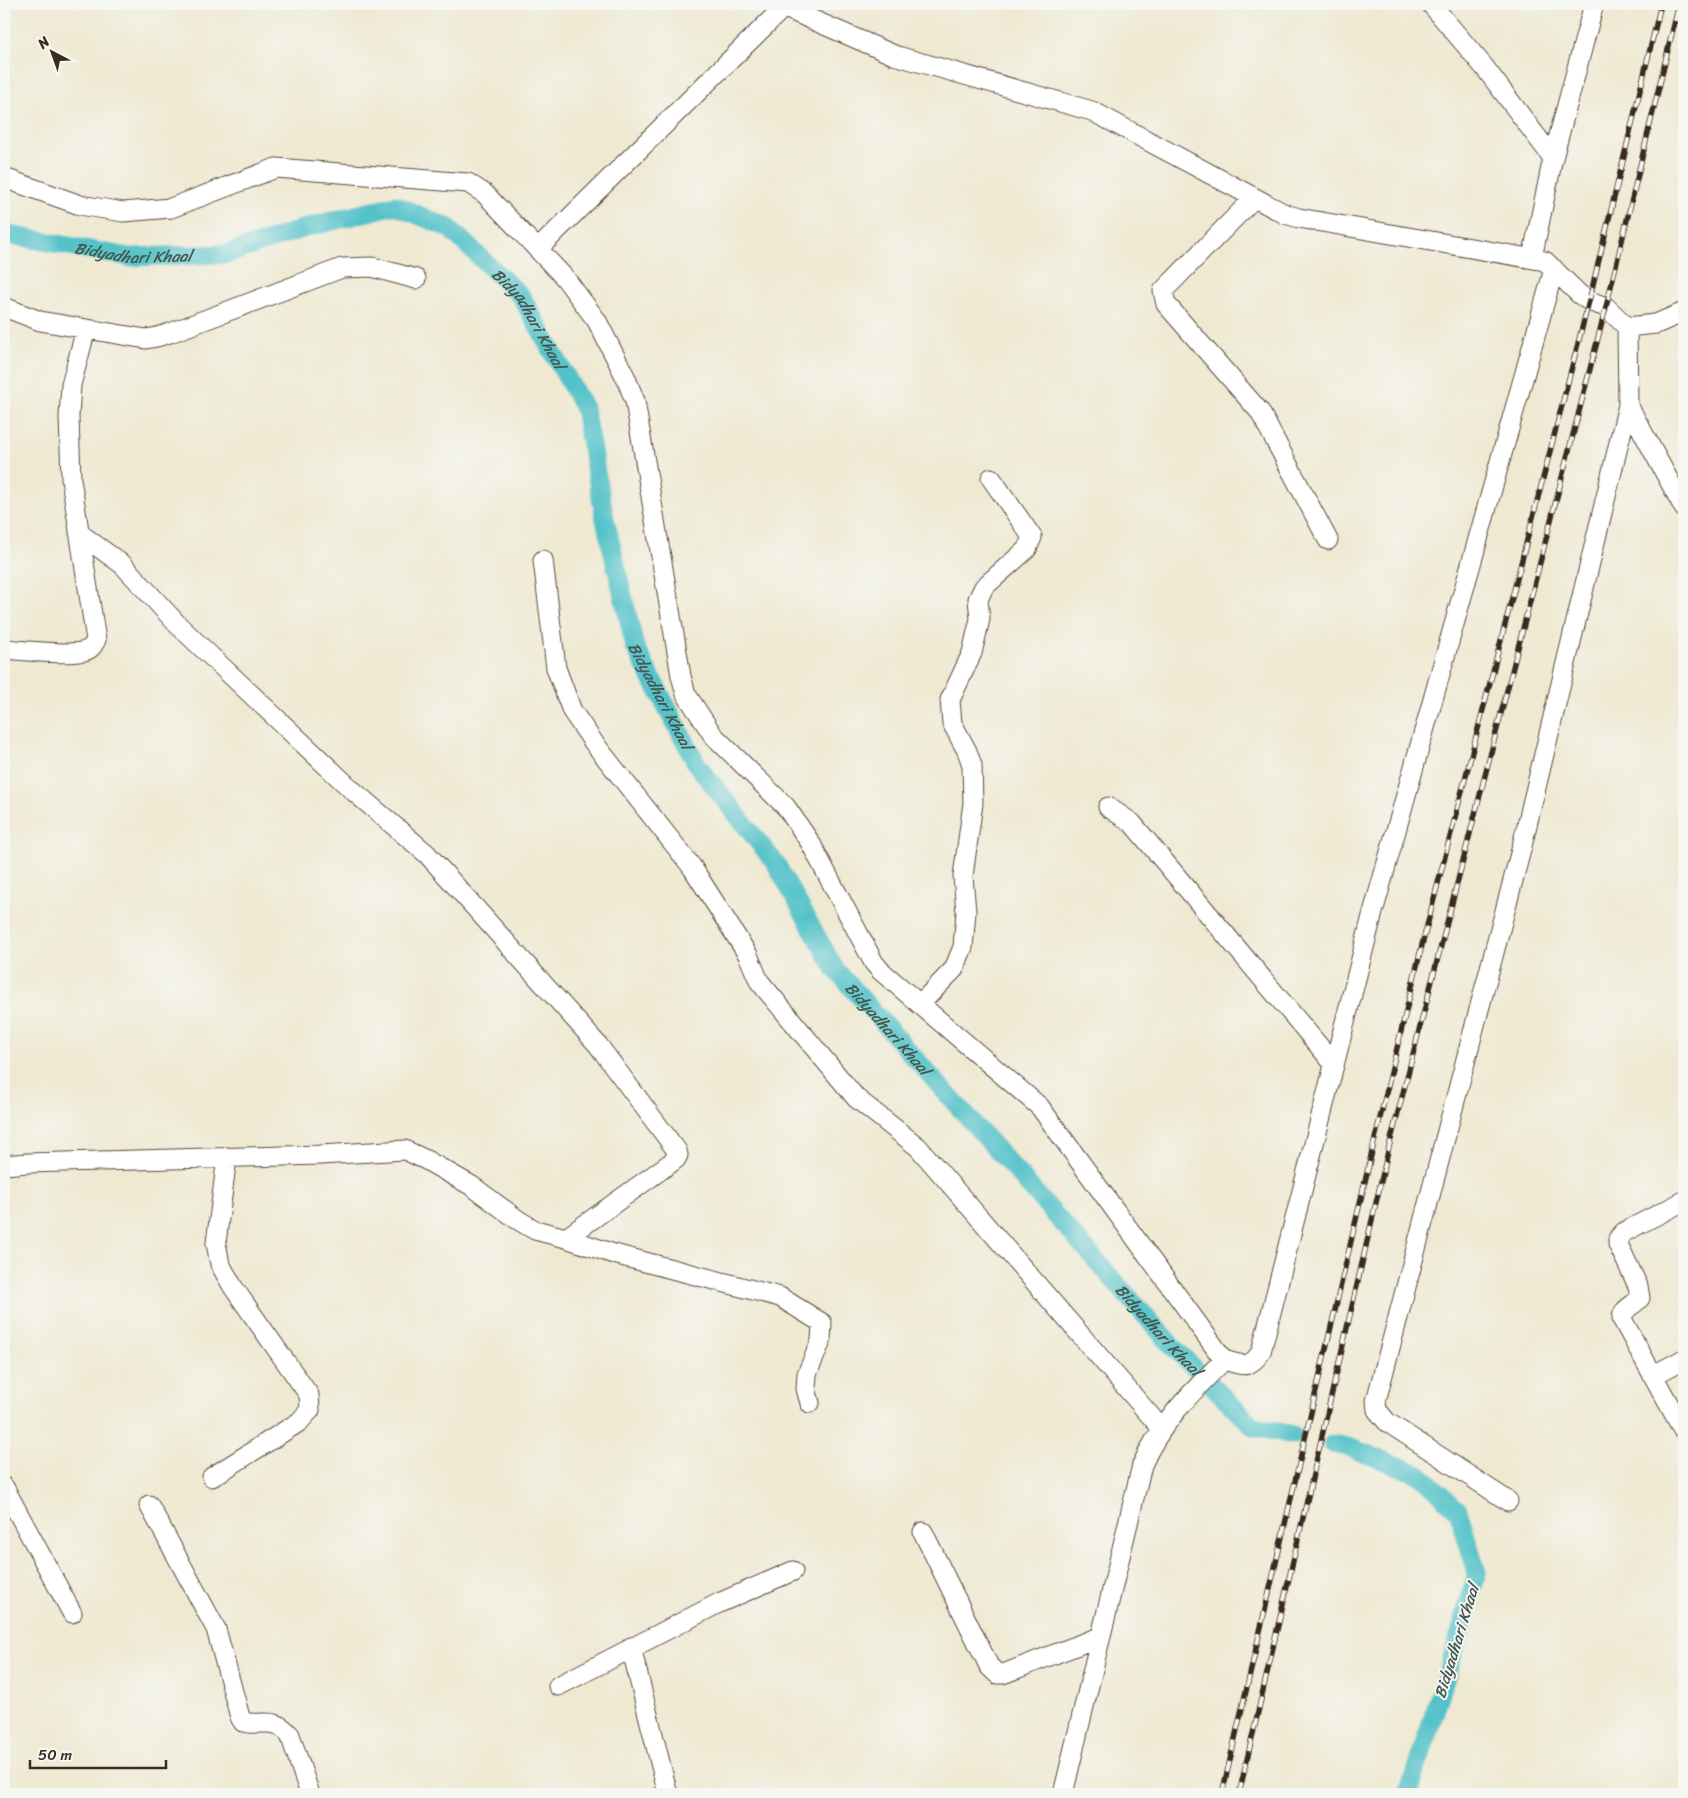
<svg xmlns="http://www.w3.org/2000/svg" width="1688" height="1798" viewBox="0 0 1688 1798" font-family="Sriracha,sans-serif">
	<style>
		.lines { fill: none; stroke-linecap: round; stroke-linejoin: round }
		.canal { stroke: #54c2c9; stroke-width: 19 }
		.street-casing { stroke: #564739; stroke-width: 21 }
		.street { stroke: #fff; stroke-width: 19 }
		.rail-casing { stroke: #3b2a1e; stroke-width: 5.5 }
		.rail { stroke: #f6f6f2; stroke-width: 4; stroke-dasharray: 11; stroke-linecap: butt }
		.labels { text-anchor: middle; stroke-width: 4; stroke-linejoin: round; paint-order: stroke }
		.water-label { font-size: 16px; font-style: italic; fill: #425851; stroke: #f6f6f2 }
	</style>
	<rect width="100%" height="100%" fill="#f6f6f2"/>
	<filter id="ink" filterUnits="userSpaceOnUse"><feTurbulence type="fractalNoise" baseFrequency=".02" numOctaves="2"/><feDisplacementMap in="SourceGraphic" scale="10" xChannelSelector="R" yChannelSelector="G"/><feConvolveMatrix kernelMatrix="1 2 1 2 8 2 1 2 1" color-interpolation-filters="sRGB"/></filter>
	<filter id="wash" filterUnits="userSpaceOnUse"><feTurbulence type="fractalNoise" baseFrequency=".0096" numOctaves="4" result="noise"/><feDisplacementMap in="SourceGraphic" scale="20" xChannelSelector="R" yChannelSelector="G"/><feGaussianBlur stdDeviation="1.12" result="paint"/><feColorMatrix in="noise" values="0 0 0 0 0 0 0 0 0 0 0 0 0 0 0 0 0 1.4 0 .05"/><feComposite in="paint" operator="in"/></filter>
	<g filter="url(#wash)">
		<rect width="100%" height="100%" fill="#efe9d2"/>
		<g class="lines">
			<g class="canal">
				<path id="s1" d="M4 234 129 257 227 254 305 228 395 205 449 228 521 296 584 408 605 519 635 647 698 766 776 864 835 969 1176 1350 1254 1427 1293 1435"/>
				<path d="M1333 1444 1348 1447 1419 1474 1458 1510 1477 1573 1459 1637 1408 1794"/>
			</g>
		</g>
	</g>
	<g filter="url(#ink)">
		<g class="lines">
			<defs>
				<path id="street" d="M776 4 894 55 1092 111 1285 214 1299 218 1545 261 1579 294 1589 301 1606 307 1627 327 1628 405 1684 508
					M1431 4 1485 68 1553 158 1532 258
					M1553 158 1594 4
					M4 178 80 205 123 212 171 208 276 168 468 183 485 194 565 278 597 321 625 376 635 401 681 676 686 694 713 735 786 807 810 842 874 963 881 971 1040 1107 1224 1360C1242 1365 1249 1370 1261 1352L1372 916 1554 269
					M1254 198 1163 291 1166 304 1260 412 1328 540
					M538 249 784 7
					M4 307 40 321 146 339 157 337 170 333 342 268 372 267 416 279
					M1627 327 1656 324 1684 312
					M79 533 123 565 178 625 351 789 427 854 598 1045 677 1151 678 1155 676 1159 566 1238
					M543 560 556 668 572 711 594 743 692 867 748 955 759 981 856 1098 918 1147 1161 1428
					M4 649C20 650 79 657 89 649 93 647 94 643 96 640L71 479 69 417 71 385 86 329
					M1108 807 1132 823 1334 1064
					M920 1004 954 969 963 947 966 912 963 876 973 803 972 765 967 751 952 723 950 700 972 653 980 619 978 599 984 587 1027 549 1032 537 991 478
					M4 1165 28 1163 320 1155 405 1150 426 1160 472 1186 518 1220 535 1230 566 1238 614 1254 780 1297 822 1323 821 1341 807 1374 806 1389 810 1403
					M1684 1201 1624 1232 1618 1239V1244L1638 1286 1640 1298C1634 1306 1622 1308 1622 1319L1684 1432
					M1654 1375 1684 1359
					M212 1477 299 1422 310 1410 309 1395 233 1287 220 1264 216 1243 227 1157
					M4 1487 72 1613
					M1508 1501 1387 1422 1377 1410 1376 1401 1521 850 1628 405
					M149 1505 216 1629 240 1717 243 1722C264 1727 273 1715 290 1735L310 1794
					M923 1532 989 1666 997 1674H1003L1099 1637
					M631 1647 668 1794
					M558 1686 719 1603 793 1571
					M1063 1794 1142 1465C1160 1423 1192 1392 1224 1360"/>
			</defs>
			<use href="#street" class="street-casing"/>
			<use href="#street" class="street"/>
			<defs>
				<path id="rail" d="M1222 1794 1373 1147 1422 945 1589 301 1661 4
					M1239 1794 1388 1151 1606 307 1679 4"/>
			</defs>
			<use href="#rail" class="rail-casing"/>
			<use href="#rail" class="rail"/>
		</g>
	</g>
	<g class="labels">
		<g class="water-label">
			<text dy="6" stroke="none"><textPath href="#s1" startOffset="131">Bidyadhari Khaal</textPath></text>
			<text dy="6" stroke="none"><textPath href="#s1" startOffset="581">Bidyadhari Khaal</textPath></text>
			<text dy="6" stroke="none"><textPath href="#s1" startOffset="986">Bidyadhari Khaal</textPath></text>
			<text dy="6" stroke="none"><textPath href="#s1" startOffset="1391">Bidyadhari Khaal</textPath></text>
			<text dy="6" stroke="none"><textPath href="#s1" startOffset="1796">Bidyadhari Khaal</textPath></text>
			<text transform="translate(1456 1641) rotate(-73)" y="6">Bidyadhari Khaal</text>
		</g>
	</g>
	<rect width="1688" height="1798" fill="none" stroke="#f6f6f2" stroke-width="20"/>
	<g transform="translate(52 52) rotate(319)" stroke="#f6f6f2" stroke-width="4" paint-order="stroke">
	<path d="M0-4L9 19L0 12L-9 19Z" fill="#3b2a1e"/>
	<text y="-8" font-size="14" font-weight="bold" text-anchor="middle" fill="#3b2a1e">N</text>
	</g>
	<path d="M30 1760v8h136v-8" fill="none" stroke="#3b2a1e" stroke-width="2.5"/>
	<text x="38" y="1760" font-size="15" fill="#3b2a1e" stroke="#f6f6f2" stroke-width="4" paint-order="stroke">50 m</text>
</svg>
